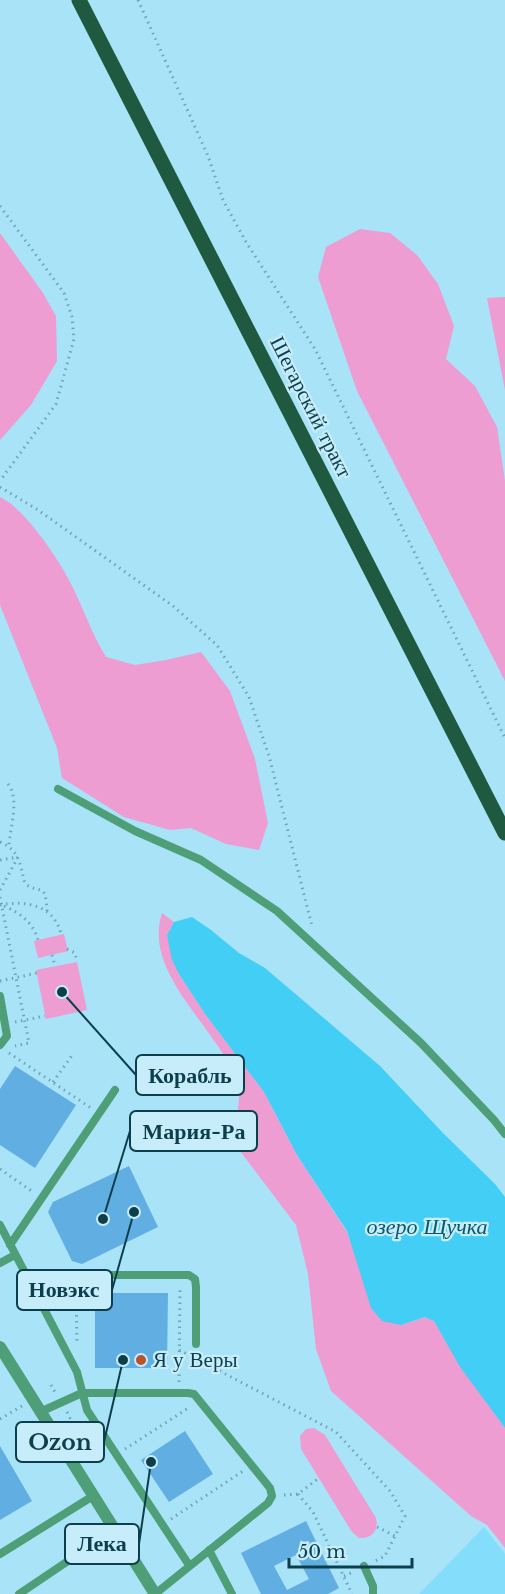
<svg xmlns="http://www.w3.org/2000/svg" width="505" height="1594" viewBox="0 0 505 1594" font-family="'Libre Baskerville',serif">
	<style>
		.built { fill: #84defb }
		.green { fill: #ed9dd1 }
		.water { fill: #42cef5 }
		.building { fill: #61aee3; fill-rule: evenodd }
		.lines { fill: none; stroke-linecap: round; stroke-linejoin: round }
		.path { stroke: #6fa5b7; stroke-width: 3; stroke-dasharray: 1.5 4.5; stroke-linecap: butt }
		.service { stroke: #4e9e78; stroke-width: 8 }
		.tertiary { stroke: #4e9e78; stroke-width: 12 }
		.primary { stroke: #1f593f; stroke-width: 15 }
		.poi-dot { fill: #ba532a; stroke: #c7edfb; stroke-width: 2 }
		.labels { text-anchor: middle; stroke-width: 4.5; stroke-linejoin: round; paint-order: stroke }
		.street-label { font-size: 21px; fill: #0d3e4b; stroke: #c7edfb }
		.poi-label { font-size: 21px; fill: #0d3e4b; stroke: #c7edfb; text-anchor: start }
		.water-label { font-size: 22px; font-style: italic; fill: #08596d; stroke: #c7edfb }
		.leader { fill: none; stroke: #0d3e4b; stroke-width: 2 }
		.callout-dot { fill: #0d3e4b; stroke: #c7edfb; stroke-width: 2 }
		.callout { fill: #c7edfb; stroke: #0d3e4b; stroke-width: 2 }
		.callout-label { font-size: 22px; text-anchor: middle; font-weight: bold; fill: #0d3e4b }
	</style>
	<rect width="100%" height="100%" fill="#a9e3f7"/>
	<path class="built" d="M484 1527 505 1554V1594H419Z"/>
	<path class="green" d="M360 229 390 233 417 255 438 284 454 326 446 359 475 386 497 427 505 481V681L357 391 318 277 326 247Z
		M0 233 43 293 56 316 57 361 31 405 0 440Z
		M505 297V390L487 298Z
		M0 497C25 508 63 565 74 590 85 613 93 636 106 657L135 665 166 660 201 652 230 691 255 759 268 823 259 850 226 844 191 828 170 830 124 817 62 778 57 748 0 605Z
		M162 913 174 922 167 935 179 974 205 1014 264 1092 297 1155 347 1232 358 1262 401 1325 426 1317 434 1321 461 1367 505 1428V1548L487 1525 471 1516 331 1391 316 1349 308 1274 296 1225 240 1151C238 1140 237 1130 237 1119 238 1107 241 1093 237 1082 219 1028 142 975 162 913Z
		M64 934 68 951 38 958 34 941Z
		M77 962 87 1010 46 1019 36 970Z
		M314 1428 325 1435 376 1518C379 1530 372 1539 359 1538L352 1532 301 1449 300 1436 306 1429Z"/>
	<path class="water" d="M192 917 211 930 239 953 265 968 380 1066 443 1133 495 1184 505 1197V1428L460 1367 434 1321 425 1317 401 1325 382 1321 371 1308 347 1231 297 1155 264 1092 205 1014 179 974 172 960 167 935 174 922Z"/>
	<path class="building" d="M15 1066 76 1105 35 1168 0 1145V1089Z
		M129 1166 158 1227 82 1264 72 1261 48 1212 53 1202Z
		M95 1293H168L167 1368H95Z
		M185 1431 213 1474 169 1502 141 1460Z
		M0 1446 32 1501 0 1520Z
		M306 1521 339 1588 328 1594H261L241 1553ZM296 1555 309 1579 287 1590 274 1566Z"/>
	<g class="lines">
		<path class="path" d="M138 0 208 156 223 200 246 242 315 349 505 738
			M0 206 64 293 72 317 74 339 56 404 0 481
			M0 487 38 510 173 606 217 645 249 697 269 756 312 926
			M8 784C20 799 10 828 9 845
			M0 842C20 850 20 865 25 884 43 895 45 882 47 911
			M0 860 18 857
			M0 890 18 857
			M0 897 29 1043 15 1046
			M0 905C26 900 54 905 61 934
			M4 906C20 913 33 922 38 940
			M67 949 75 953 77 962
			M52 955 55 966
			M0 981 37 973
			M15 1022 45 1016
			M9 1053 91 1108
			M53 1082 73 1054
			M0 1169 33 1192
			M76 1285 77 1345
			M179 1350 187 1354
			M193 1357 336 1432 390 1491 405 1516 385 1556 375 1561
			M179 1382 180 1286
			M51 1385 56 1394
			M67 1412 73 1424
			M0 1419 22 1406
			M125 1449 190 1407
			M298 1494 313 1512 352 1594
			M284 1495 298 1494 319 1478
			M171 1519 243 1471
			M377 1527 395 1536
			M344 1576 353 1572"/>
		<path class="service" d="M58 789 135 831 201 860 277 911 421 1043 494 1120 505 1134
			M0 996 7 1036 0 1045
			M0 1225 77 1372 87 1410 189 1565
			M10 1245 115 1090
			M0 1263 15 1255
			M30 1284 45 1276 55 1275H189L195 1279 196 1287V1344
			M40 1412 82 1393H188L194 1394 270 1488 272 1496 268 1503 155 1594
			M209 1550 232 1594
			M0 1554 93 1496
			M364 1566 373 1586V1594
			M19 1594 114 1530"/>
		<path class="tertiary" d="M0 1347 155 1594"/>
		<path class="primary" d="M79 0 505 833"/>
	</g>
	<circle class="poi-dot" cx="141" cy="1360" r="6"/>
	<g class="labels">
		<g class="street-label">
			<text transform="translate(311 407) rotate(63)" y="7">Шегарский тракт</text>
		</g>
		<g class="poi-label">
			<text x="153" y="1367">Я у Веры</text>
		</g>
		<g class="water-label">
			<text x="427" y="1234">озеро Щучка</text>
		</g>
	</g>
	<path class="leader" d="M62 992L136 1075M103 1219L130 1131M134 1212L112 1290M123 1360L104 1442M151 1462L139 1544"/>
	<g class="callout-dot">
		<circle cx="62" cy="992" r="6"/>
		<circle cx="103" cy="1219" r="6"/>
		<circle cx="134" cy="1212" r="6"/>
		<circle cx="123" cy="1360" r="6"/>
		<circle cx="151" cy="1462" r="6"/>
	</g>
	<g class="callout">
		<rect x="136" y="1055" width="108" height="40" rx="6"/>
		<rect x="130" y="1111" width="127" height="40" rx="6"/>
		<rect x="17" y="1270" width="95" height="40" rx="6"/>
		<rect x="16" y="1422" width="88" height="40" rx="6"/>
		<rect x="65" y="1524" width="74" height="40" rx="6"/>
	</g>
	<g class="callout-label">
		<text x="190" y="1083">Корабль</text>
		<text x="194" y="1139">Мария-Ра</text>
		<text x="64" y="1297">Новэкс</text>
		<text x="60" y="1450">Ozon</text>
		<text x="102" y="1551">Лека</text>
	</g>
	<path d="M289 1558v9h123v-9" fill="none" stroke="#0d3e4b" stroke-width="3"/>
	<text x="298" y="1558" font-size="18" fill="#0d3e4b" stroke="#c7edfb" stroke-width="4.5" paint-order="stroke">50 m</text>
</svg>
